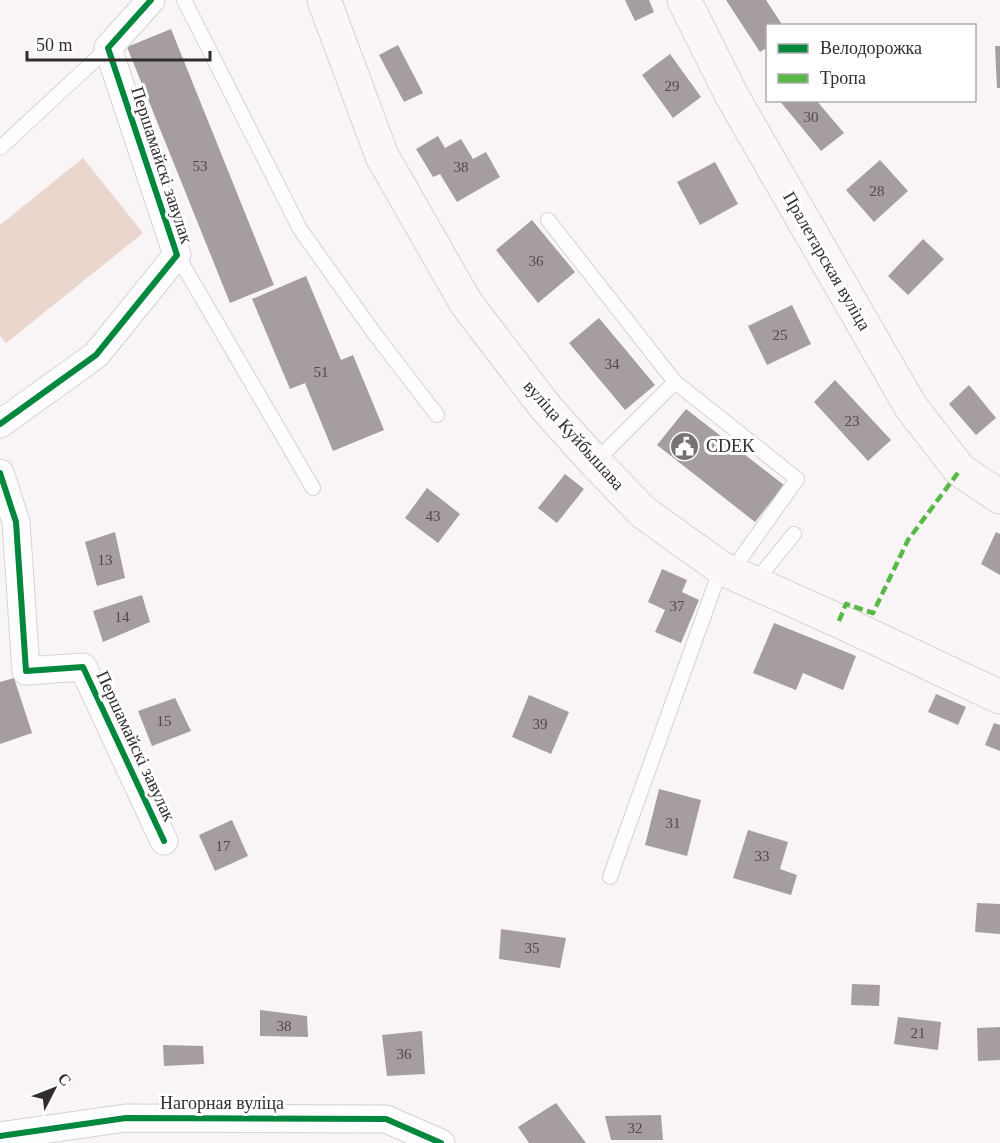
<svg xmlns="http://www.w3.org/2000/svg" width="1000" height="1143" viewBox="0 0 1000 1143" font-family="Georgia,serif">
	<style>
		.green { fill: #ead6cc }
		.building { fill: #a69da2 }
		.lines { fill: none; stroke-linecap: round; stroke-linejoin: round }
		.service-casing { stroke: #d6d2d3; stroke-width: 16 }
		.minor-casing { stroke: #d6d2d3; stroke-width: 29 }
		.secondary-casing { stroke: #d6d2d3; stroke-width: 35 }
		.service { stroke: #fefdfe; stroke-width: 14 }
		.minor { stroke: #fefdfe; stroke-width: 27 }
		.secondary { stroke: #faf7f6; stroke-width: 33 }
		.quiet { stroke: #58b947; stroke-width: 4.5; stroke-dasharray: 9 4.5; stroke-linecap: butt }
		.cycleway-casing { stroke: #fff; stroke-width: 10 }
		.cycleway { stroke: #00873e; stroke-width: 6 }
		.labels { text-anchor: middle; stroke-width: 6; stroke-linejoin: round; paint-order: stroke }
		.number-label { font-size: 15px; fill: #4e494b }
		.street-label { font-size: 18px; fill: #312d2e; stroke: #fff }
		.poi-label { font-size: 18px; fill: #312d2e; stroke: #fff; text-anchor: start }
	</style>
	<rect width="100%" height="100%" fill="#f9f4f5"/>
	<path class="green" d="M83 158 143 233 6 343 0 336V225Z"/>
	<path class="building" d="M625 0H649L654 12 635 21Z
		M726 0H766L783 26H768V47L760 52Z
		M171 29 274 285 230 303 127 47Z
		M398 45 423 93 404 102 379 55Z
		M995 46H1000V88H997Z
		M670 54 701 97 673 118 642 75Z
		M779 100H816L844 133 821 151Z
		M438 136 445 148 461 139 473 159 486 152 500 177 457 202 440 174 433 177 416 149Z
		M880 160 908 191 874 222 846 190Z
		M715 162 738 204 700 225 677 182Z
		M532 220 575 272 538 303 496 250Z
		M923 239 944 259 908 295 888 276Z
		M306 276 341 360 353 355 384 430 333 451 305 383 290 389 252 299Z
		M792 305 811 344 767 365 748 326Z
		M599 318 655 385 625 410 569 343Z
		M835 380 891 440 868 461 814 402Z
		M969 385 996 418 976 435 949 404Z
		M686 409 784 485 755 522 657 445Z
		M565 474 584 489 557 523 538 508Z
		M427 488 460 514 438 543 405 518Z
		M115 532 125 578 97 586 85 542Z
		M996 532 1000 534V575L981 564Z
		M662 569 687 580 682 592 699 600 681 643 655 632 665 610 648 602Z
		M142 595 150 622 103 642 93 611Z
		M774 623 856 656 843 690 803 673 796 690 753 673Z
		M14 678 32 733 0 744V682Z
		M936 694 966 707 958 725 928 712Z
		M529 695 569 712 551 754 512 737Z
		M175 698 191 731 152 746 138 711Z
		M994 723 1000 725V751L985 745Z
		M659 789 701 800 687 856 645 845Z
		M232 820 248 856 215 871 199 835Z
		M748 830 788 842 780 869 797 875 791 895 733 878Z
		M977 903 1000 904V934L975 932Z
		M501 929 566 938 560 968 499 959Z
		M852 984 880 985 879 1006 851 1005Z
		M260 1010 307 1016 308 1037 260 1036Z
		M898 1017 941 1022 938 1050 894 1044Z
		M1000 1027V1060L978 1061 977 1028Z
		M422 1031 425 1074 387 1076 382 1035Z
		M163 1045 203 1046 204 1064 164 1066Z
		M556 1103 586 1143H529L518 1127Z
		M661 1115 663 1140H611L605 1116Z"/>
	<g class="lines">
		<defs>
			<path id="service" d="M184 0 300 229 374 333 437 415
				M0 148 108 48
				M548 220 675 382 797 479 731 572
				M177 255 313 488
				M595 462 675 382
				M754 583 794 534
				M610 877 721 568"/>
			<path id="minor" d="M0 424 96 355 177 255 108 48 151 0
				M0 473 16 522 26 671 83 667 164 841
				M0 1136 126 1118 386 1119 441 1143"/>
			<path id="secondary" d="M324 0 382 156 466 303 547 409 595 462 643 512 721 568 839 621 1000 697
				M684 0 732 96 911 407 960 470 1000 497"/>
		</defs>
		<use href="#service" class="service-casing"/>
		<use href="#minor" class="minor-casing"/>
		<use href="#secondary" class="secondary-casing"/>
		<use href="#service" class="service"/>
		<use href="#minor" class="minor"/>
		<use href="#secondary" class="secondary"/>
		<path class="quiet" d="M839 621 846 604 873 613 908 540 960 470"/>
		<defs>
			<path id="cycleway" d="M0 424 96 355 177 255 108 48 151 0
				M0 473 16 522 26 671 83 667 164 841
				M0 1136 126 1118 386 1119 441 1143"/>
		</defs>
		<use href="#cycleway" class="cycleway-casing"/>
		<use href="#cycleway" class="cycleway"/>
	</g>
	<defs>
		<symbol id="civic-disc" viewBox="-11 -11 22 22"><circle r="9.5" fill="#777374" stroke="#fff"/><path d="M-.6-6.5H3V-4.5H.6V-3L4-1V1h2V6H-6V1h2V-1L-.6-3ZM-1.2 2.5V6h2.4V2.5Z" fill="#fff"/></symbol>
	</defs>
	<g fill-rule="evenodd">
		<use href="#civic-disc" x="668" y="430" width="33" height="33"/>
	</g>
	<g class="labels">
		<g class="number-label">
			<text x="672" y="91">29</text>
			<text x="811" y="122">30</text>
			<text x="200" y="171">53</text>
			<text x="461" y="172">38</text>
			<text x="877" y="196">28</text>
			<text x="536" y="266">36</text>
			<text x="780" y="340">25</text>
			<text x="612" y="369">34</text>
			<text x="321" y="377">51</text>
			<text x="852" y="426">23</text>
			<text x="433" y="521">43</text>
			<text x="105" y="565">13</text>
			<text x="677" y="611">37</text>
			<text x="122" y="622">14</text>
			<text x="164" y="726">15</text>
			<text x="540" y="729">39</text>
			<text x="673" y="828">31</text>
			<text x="223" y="851">17</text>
			<text x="762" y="861">33</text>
			<text x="532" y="953">35</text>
			<text x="284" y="1031">38</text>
			<text x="918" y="1038">21</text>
			<text x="404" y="1059">36</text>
			<text x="635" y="1133">32</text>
		</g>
		<g class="street-label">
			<text transform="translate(162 165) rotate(72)" y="6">Першамайскі завулак</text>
			<text transform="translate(827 261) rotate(60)" y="6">Пралетарская вуліца</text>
			<text transform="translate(574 435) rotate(48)" y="6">вуліца Куйбышава</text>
			<text transform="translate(136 746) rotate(65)" y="6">Першамайскі завулак</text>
			<text x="222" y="1109">Нагорная вуліца</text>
		</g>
		<g class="poi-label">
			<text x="706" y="452">CDEK</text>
		</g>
	</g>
	<rect x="766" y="24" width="210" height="78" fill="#ffffff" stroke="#adabab" stroke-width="1.5"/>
	<rect x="778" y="44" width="30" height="9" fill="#00873e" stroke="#adabab" stroke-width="1.5"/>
	<text x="820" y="54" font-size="18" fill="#312d2e">Велодорожка</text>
	<rect x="778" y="74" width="30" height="9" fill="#58b947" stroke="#adabab" stroke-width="1.5"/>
	<text x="820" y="84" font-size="18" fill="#312d2e">Тропа</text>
	<g transform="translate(54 1089) rotate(48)" stroke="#ffffff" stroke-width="4.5" paint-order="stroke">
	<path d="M0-4.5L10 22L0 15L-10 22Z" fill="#312d2e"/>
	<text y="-9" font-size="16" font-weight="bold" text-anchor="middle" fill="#312d2e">С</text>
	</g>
	<path d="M27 51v9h183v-9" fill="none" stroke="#312d2e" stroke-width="3"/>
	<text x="36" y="51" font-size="18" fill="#312d2e" stroke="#ffffff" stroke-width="4.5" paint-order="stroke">50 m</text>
</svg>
